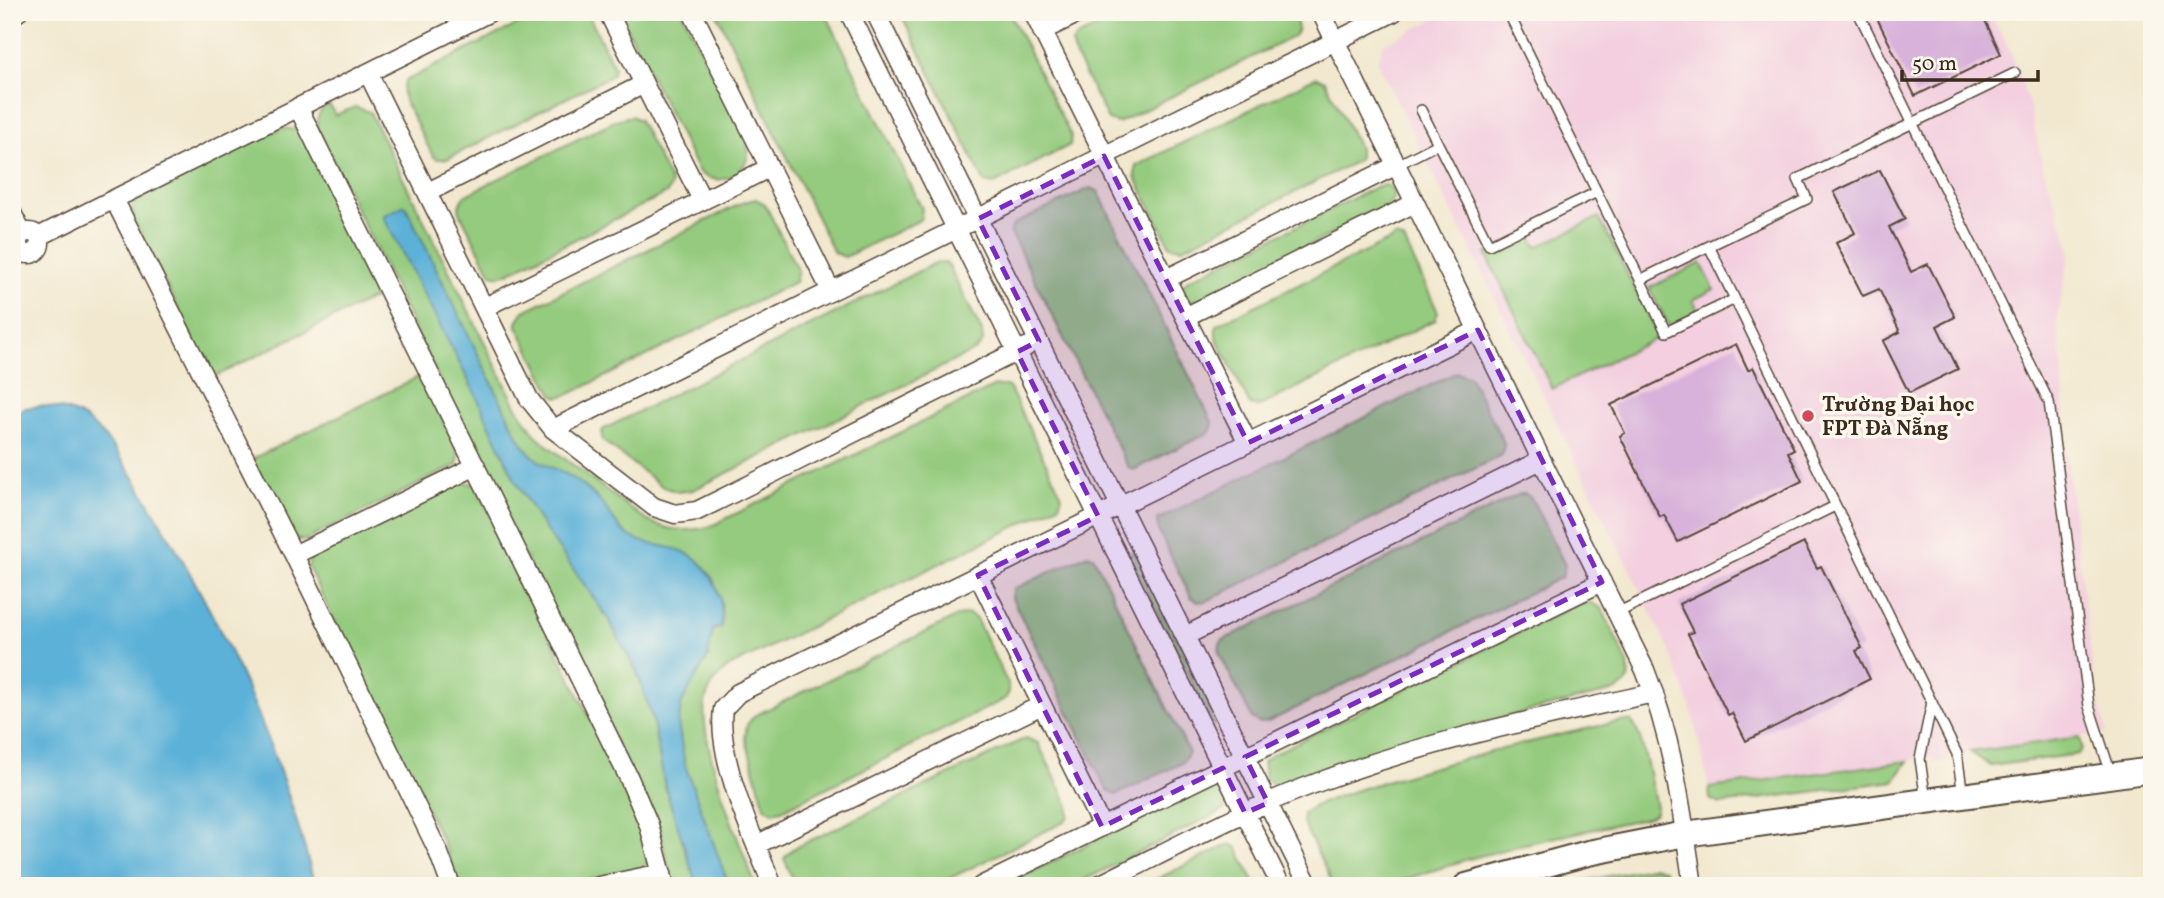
<svg xmlns="http://www.w3.org/2000/svg" width="2164" height="898" viewBox="0 0 2164 898" font-family="Vollkorn,serif">
	<style>
		.built { fill: #f3cfdf }
		.green { fill: #94cb7e; stroke: #687a4e; stroke-width: 2 }
		.water { fill: #5cb1d8; stroke: #4c6e7b; stroke-width: 2 }
		.building { fill: #d8b2da }
		.lines { fill: none; stroke-linecap: round; stroke-linejoin: round }
		.lane-casing { stroke: #564639; stroke-width: 12 }
		.street-casing { stroke: #564639; stroke-width: 21 }
		.secondary-casing { stroke: #564639; stroke-width: 28 }
		.lane { stroke: #fff; stroke-width: 9 }
		.street { stroke: #fff; stroke-width: 18 }
		.secondary { stroke: #fff; stroke-width: 24 }
		.marked { fill: #7b2cbf; fill-opacity: 0.2; stroke: #7b2cbf; stroke-width: 5; stroke-dasharray: 14 9; stroke-linejoin: round }
		.poi-dot { fill: #d1495b; stroke: #fbf7ec; stroke-width: 2.5 }
		.labels { text-anchor: middle; stroke-width: 7; stroke-linejoin: round; paint-order: stroke }
		.poi-label { font-size: 21px; font-weight: bold; fill: #3b2a1e; stroke: #fbf7ec; text-anchor: start }
	</style>
	<rect width="100%" height="100%" fill="#fbf7ec"/>
	<filter id="ink" filterUnits="userSpaceOnUse"><feTurbulence type="fractalNoise" baseFrequency=".0143" numOctaves="2"/><feDisplacementMap in="SourceGraphic" scale="14" xChannelSelector="R" yChannelSelector="G"/><feConvolveMatrix kernelMatrix="1 2 1 2 8 2 1 2 1" color-interpolation-filters="sRGB"/></filter>
	<filter id="wash" filterUnits="userSpaceOnUse"><feTurbulence type="fractalNoise" baseFrequency=".00686" numOctaves="4" result="noise"/><feDisplacementMap in="SourceGraphic" scale="28" xChannelSelector="R" yChannelSelector="G"/><feGaussianBlur stdDeviation="1.57" result="paint"/><feColorMatrix in="noise" values="0 0 0 0 0 0 0 0 0 0 0 0 0 0 0 0 0 1.4 0 .05"/><feComposite in="paint" operator="in"/></filter>
	<g filter="url(#wash)">
		<rect width="100%" height="100%" fill="#f2e8cf"/>
		<path class="built" d="M1448 12H1988L2006 42 2028 100 2044 171 2069 244 2070 254 2057 318 2063 375 2064 437 2096 694 2107 733 1947 755 1948 761 1934 763 1932 757 1709 788 1691 708 1669 649 1377 61 1384 44Z"/>
		<path class="green" d="M542 12H587L614 67 612 75 447 159H438L433 156 404 100C402 92 401 86 407 80Z
			M619 12H682L746 139C758 171 718 192 698 171Z
			M716 12H825L922 209 921 218 918 221 845 257 834 253Z
			M900 12H1009L1071 136 1070 145 994 184 985 183Z
			M1128 12H1292C1297 22 1302 31 1291 38L1118 123 1108 120 1073 51 1072 43 1077 37Z
			M1316 77 1325 81 1359 148V157L1357 161 1183 248 1170 246 1135 176 1136 166Z
			M329 104 335 115 356 107 370 112 516 406 535 434 548 446 646 520C669 531 687 533 711 526L995 386H1007L1010 389 1062 496 1059 505 729 667C718 676 708 688 705 702 698 741 740 846 756 886H674L661 837 319 132C315 119 318 111 329 104Z
			M631 116 639 120 670 181 671 185 667 193 508 273 498 276 491 274 460 213 459 206 464 196 616 120Z
			M282 128 297 130 303 135 382 294 212 378 134 220 132 207 139 196Z
			M1387 185 1391 188 1394 196 1388 206 1198 300 1190 301 1183 295 1182 286 1188 280 1378 186Z
			M1090 188 1098 191 1213 424 1210 432 1133 470 1128 467 1010 231 1014 224Z
			M756 199 765 204 798 271 795 282 570 394 559 397 553 395 517 326V321L524 311 744 202Z
			M1599 217 1659 337 1552 389 1486 254 1529 233 1537 247Z
			M1396 237 1404 240 1438 312 1435 320 1258 407 1250 405 1216 337V325Z
			M935 263H946L949 266 982 332 983 342 976 350 693 490 678 492 663 487 602 440V431L604 429Z
			M1701 263 1714 289 1693 300 1698 311 1669 326 1649 288Z
			M1457 372 1470 377 1504 443 1502 455 1207 601 1198 602 1191 597 1158 530V519Z
			M422 375 459 454 457 465 304 541 293 538 252 459Z
			M462 482 475 484 634 807 650 855 649 861 642 869 559 886H460L444 845 308 567 311 556Z
			M1520 494H1525L1531 498 1565 565 1562 577 1268 722 1259 723 1252 718 1219 653 1220 644 1223 640Z
			M1134 551 1219 723 1213 725 1128 554Z
			M1088 554 1094 557 1189 753 1182 763 1116 795 1107 790 1012 598 1013 591 1016 588Z
			M1592 603 1602 609 1628 664 1629 676 1627 682 1618 690 1444 732 1284 784 1274 785 1265 778 1263 762 1271 755 1578 604Z
			M969 614 976 619 1008 684V694L1005 699 782 810 773 812 765 807 745 737 747 725 754 716 958 616Z
			M1626 721H1631C1643 733 1652 789 1656 807L1655 813 1650 817 1533 842 1465 860 1385 886H1334L1303 823V814C1317 793 1586 726 1626 721Z
			M2080 737 2082 748 2078 754 1991 766 1970 752Z
			M1026 738 1038 743 1069 806V816L1064 822 934 886H795L784 858 794 848Z
			M1908 761 1894 781 1720 804 1710 799 1709 788Z
			M1214 785 1225 794 1227 802 1224 810 1072 886H1003L1206 786Z
			M1230 844 1237 847 1256 886H1142Z
			M1654 867 1664 870 1668 886H1559Z"/>
		<path class="water" d="M405 205 516 432C521 442 527 451 535 458 544 465 554 468 564 473 576 479 588 489 598 499 610 510 614 526 628 535 645 546 661 544 679 550 711 561 726 597 721 628L713 629 708 657 682 702 678 723 685 765 729 886H697L665 787 652 717 637 672 607 617 538 519 515 480 475 393 383 216Z
			M40 406C56 407 72 410 85 419 112 438 135 480 152 508 227 631 279 746 315 886H12V414L26 408Z"/>
		<g id="blocks">
			<path class="building" d="M1874 12H1981L2001 54 1915 96Z
				M1880 170 1905 219 1889 227 1911 272 1928 264 1955 317 1937 326 1958 369 1909 393 1883 341 1900 332 1879 289 1863 296 1836 243 1855 233 1834 192Z
				M1736 344 1748 370 1753 367 1794 449 1788 452 1802 481 1678 542 1664 515 1660 517 1620 436 1625 433 1611 405Z
				M1804 543 1817 568 1821 566 1862 648 1856 651 1870 679 1746 741 1732 713 1728 715 1688 634 1693 632 1679 604Z"/>
		</g>
	</g>
	<g filter="url(#ink)">
		<use href="#blocks" fill-opacity="0" stroke="#564639" stroke-width="2"/>
		<g class="lines">
			<defs>
				<path id="lane" d="M1858 12 2049 402 2089 706 2111 774
					M1512 20 1666 332 1735 299
					M1421 110 1489 245 1597 192
					M1397 165 1438 144
					M12 203 27 233
					M1640 280 1709 246
					M1617 613 1835 506
					M1963 795 1957 754 1709 246 1807 199 1798 179 2015 73
					M1926 801 1920 759 1932 702"/>
				<path id="street" d="M608 12 702 200
					M692 12 831 291
					M849 12 1281 886
					M875 12 1309 886
					M1033 12 1248 443
					M1321 12 1645 670C1673 739 1682 812 1693 886
					M12 15 18 12
					M1042 31 1081 12
					M368 73 529 399 553 429 654 507 675 514 697 511 1026 347
					M298 107 628 776 649 825 665 886
					M428 192 644 84
					M114 199 294 555 438 851 451 886
					M18 243a11 11 0 1 1 22 0a11 11 0 1 1-22 0Z
					M38 237 490 12
					M1166 279 1397 165
					M485 307 769 168
					M1185 317 1415 203
					M553 429 1394 12
					M294 555 476 466
					M978 575 1102 827
					M1185 636 1541 460
					M756 845 1042 705
					M599 886 662 873
					M773 886C754 841 716 757 723 709L738 693 1478 330
					M981 886 1602 582
					M1097 886C1170 850 1242 810 1319 782 1427 741 1542 717 1654 693"/>
				<path id="secondary" d="M1466 886 1588 853 1685 834 2152 770"/>
			</defs>
			<use href="#lane" class="lane-casing"/>
			<use href="#street" class="street-casing"/>
			<use href="#secondary" class="secondary-casing"/>
			<use href="#lane" class="lane"/>
			<use href="#street" class="street"/>
			<use href="#secondary" class="secondary"/>
		</g>
	</g>
	<path class="marked" d="M1104 156 1248 443 1478 330 1602 582 1245 757 1268 803 1245 813 1223 768 1102 827 978 575 1098 516 1017 352 1039 341 978 219Z"/>
	<circle class="poi-dot" cx="1808" cy="416" r="7"/>
	<g class="labels">
		<g class="poi-label">
			<text x="1822" y="411">Trường Đại học<tspan x="1822" dy="24">FPT Đà Nẵng</tspan></text>
		</g>
	</g>
	<rect width="2164" height="898" fill="none" stroke="#fbf7ec" stroke-width="42"/>
	<path d="M1902 70v10h136v-10" fill="none" stroke="#3b2a1e" stroke-width="3.5"/>
	<text x="1912" y="70" font-size="21" fill="#3b2a1e" stroke="#fbf7ec" stroke-width="5" paint-order="stroke">50 m</text>
</svg>
